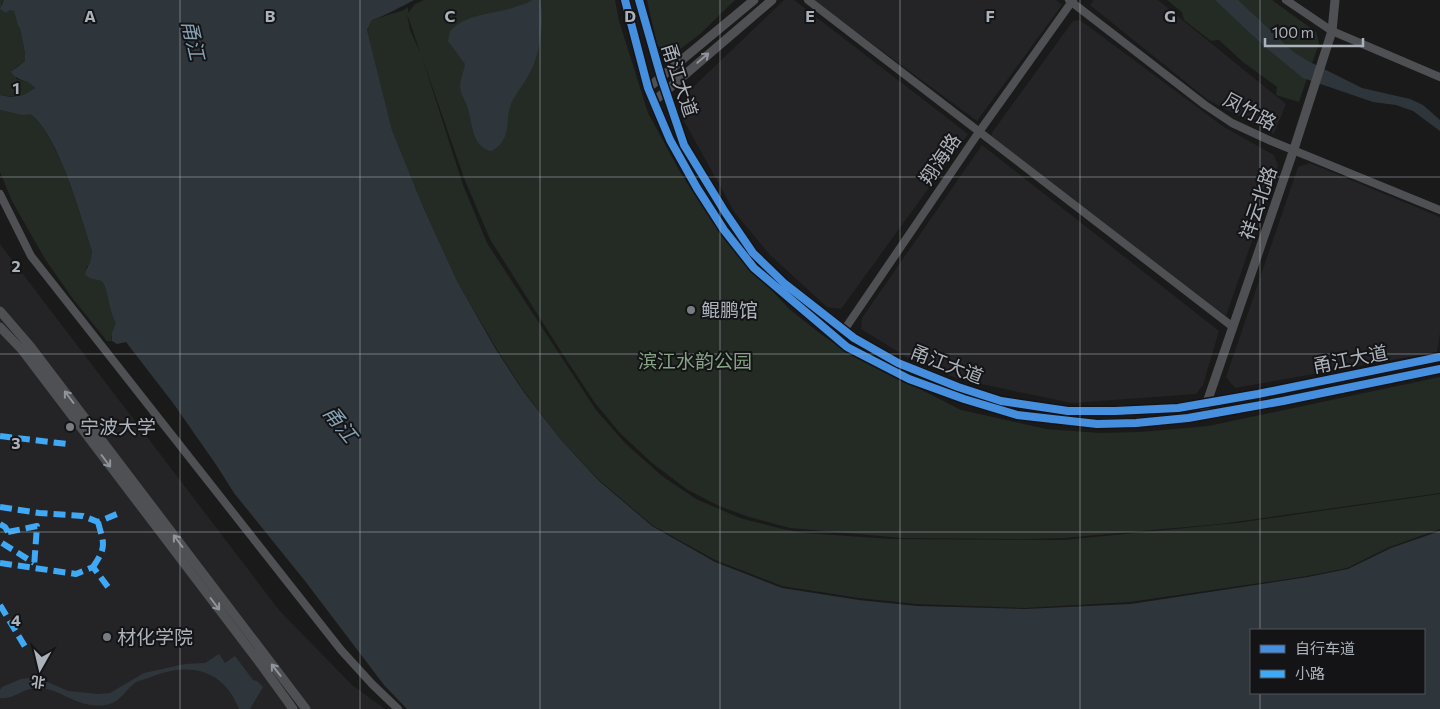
<svg xmlns="http://www.w3.org/2000/svg" width="1440" height="709" viewBox="0 0 1440 709" font-family="Commissioner,'Noto Sans SC',sans-serif">
	<style>
		.built { fill: #242426 }
		.green { fill: #242b24 }
		.water { fill: #2e363c; fill-rule: evenodd }
		.lines { fill: none; stroke-linecap: round; stroke-linejoin: round }
		.minor { stroke: #4f5053; stroke-width: 8 }
		.tertiary { stroke: #4f5053; stroke-width: 9 }
		.secondary { stroke: #4e4f51; stroke-width: 10 }
		.quiet { stroke: #3fa9f5; stroke-width: 6; stroke-dasharray: 12 6; stroke-linecap: butt }
		.cycleway-casing { stroke: #141417; stroke-width: 11 }
		.cycleway { stroke: #468fdf; stroke-width: 8 }
		.oneway { stroke: #90959b }
		.grid { fill: none; stroke: #acb2ba; stroke-width: 1; stroke-opacity: 0.55 }
		.poi-dot { fill: #797d82; stroke: #141417; stroke-width: 2 }
		.labels { text-anchor: middle; stroke-width: 4; stroke-linejoin: round; paint-order: stroke }
		.street-label { font-size: 19px; fill: #acb2ba; stroke: #141417 }
		.poi-label { font-size: 19px; fill: #acb2ba; stroke: #141417; text-anchor: start }
		.park-label { font-size: 19px; fill: #84a484; stroke: #141417 }
		.water-label { font-size: 20px; font-style: italic; fill: #85a1b3; stroke: #141417 }
		.grid-label { font-size: 16px; text-anchor: middle; font-weight: bold; fill: #acb2ba; stroke: #141417; stroke-width: 4; stroke-linejoin: round; paint-order: stroke }
	</style>
	<rect width="100%" height="100%" fill="#1a1a1a"/>
	<path class="built" d="M784 0H794L968 134 841 309 827 307 770 255 735 213 684 121 683 107 685 99 690 90Z
		M813 0H1056L1062 5 977 121Z
		M1094 0H1158L1286 104 1274 134 1208 100 1090 5Z
		M1080 20 1224 127 1274 155 1278 166 1226 316 991 137 993 131 1073 21Z
		M982 145 1219 331 1203 385 1196 394 1072 403 961 380 908 358 861 329 862 318Z
		M1310 163 1440 217V333L1437 352 1235 388 1226 377 1298 167Z
		M0 244 279 610 352 685 385 709H0Z"/>
	<path class="green" d="M0 0H4L1 4 14 11 18 26 20 28 25 53V61L15 68 16 79 31 83 35 88C31 90 29 93 25 95 18 98 7 96 0 95Z
		M424 0H615L619 21 648 113 680 172 711 220 743 259 789 309 822 335 853 355 961 410 1046 429 1100 433 1141 432 1208 426 1440 377V493L1220 524 1063 538 1026 539 902 538 790 528 749 517 719 506 688 490 652 463 620 433 595 403 560 350 490 239 464 178 407 14 410 30 421 54 463 185 487 243 596 410 625 443 662 476 696 499 740 518 783 529 804 533 892 539 1064 540 1236 523 1440 494V529L1387 548 1347 568 1307 576 1130 602 1024 608 917 604 859 598 782 586 715 560 652 525 599 480 561 440 523 390 496 348 457 281 424 209 392 130 367 31 372 20 404 10 408 7V13L415 4Z
		M647 0H735L700 34 674 54H664L657 44Z
		M1167 0H1272L1316 32 1319 43 1299 102 1276 95 1277 87 1243 62 1219 40 1211 41 1184 20 1182 12Z
		M0 110 23 114H30C58 134 81 217 92 251V260L86 268 92 279 102 281C106 287 115 316 116 322 116 329 110 333 112 341H107L73 299 45 259 12 201 0 172Z"/>
	<path class="water" d="M4 0H414C400 7 387 15 372 20L367 30 392 130 424 209 457 281 495 348 523 391 561 440 599 481 652 526 715 562 782 588 859 600 917 606 1025 609 1131 604 1308 577 1348 569 1391 548 1440 531V709H407L384 685 305 581 234 493 217 466 173 403 126 342 117 344 112 341V333L116 323C108 310 110 294 102 281L92 279 85 275C87 265 92 263 92 251 81 217 58 133 30 114L23 115 0 110V95L11 97 24 95 35 88C27 78 19 83 11 72L25 61V53L20 28 18 26 14 11 10 10 6 13 0 9ZM1251 630H1424V693H1251Z
		M532 0H540C545 21 540 56 529 74 524 84 515 94 511 104 504 124 513 137 492 151 471 148 473 122 467 106 465 100 461 94 460 87 460 80 464 71 465 64L448 41 450 31C468 12 495 15 518 6 523 4 528 4 532 0Z
		M1215 0H1238L1292 51 1306 60 1362 88 1410 99 1423 105 1440 120V131L1413 111 1396 105 1373 102 1303 78 1264 46Z
		M219 654 225 663 235 656 253 680 257 681 263 687 250 709H239C223 668 188 662 151 677 146 679 141 680 136 682 125 690 121 702 106 705 77 709 64 690 40 688 23 687 14 700 0 698V690L2 687 21 679 30 678 41 679 68 691 98 694 110 693 144 673 185 664 205 663Z"/>
	<g class="lines">
		<path class="minor" d="M808 0 1233 327
			M1069 0 1205 105 1232 123 1271 141 1440 210
			M1286 0 1332 31 1440 77
			M0 194 31 256 341 650 372 684 398 709
			M838 339 979 132 1073 0"/>
		<path class="tertiary" d="M648 88 754 0
			M653 102 772 0
			M0 311 31 347 306 709
			M0 327 22 350 262 666 293 709
			M1205 408 1294 149 1332 31 1335 0"/>
		<path class="secondary" d="M625 0 648 88 670 140 697 188 724 230 754 268 847 347 909 379 964 399 1017 415 1097 424 1136 423 1188 418 1283 401 1440 369
			M639 0 661 77 684 145 725 212 753 253 785 284 854 338 898 363 958 387 1001 401 1068 411H1115L1178 408 1258 394 1440 357"/>
		<path class="quiet" d="M0 436 67 444
			M0 507 39 513 83 516 98 522 117 514
			M0 524 5 527 8 532 7 537
			M8 532 37 526 34 567
			M2 543 34 563
			M0 563 76 574 93 567 108 587
			M93 567C107 546 104 545 98 522
			M0 605 27 650"/>
		<defs>
			<path id="cycleway" d="M625 0 648 88 670 140 697 188 724 230 754 268 847 347 909 379 964 399 1017 415 1097 424 1136 423 1188 418 1283 401 1440 369
				M639 0 661 77 684 145 725 212 753 253 785 284 854 338 898 363 958 387 1001 401 1068 411H1115L1178 408 1258 394 1440 357"/>
		</defs>
		<use href="#cycleway" class="cycleway-casing"/>
		<use href="#cycleway" class="cycleway"/>
	</g>
	<defs><path id="oneway-shaft" d="M-6 0H5M1.5-3L5.5 0L1.5 3" fill="none" stroke-width="1.6" stroke-linecap="round" stroke-linejoin="round" transform="scale(1.25)"/></defs>
	<g class="oneway">
		<use href="#oneway-shaft" transform="translate(703 58) rotate(-40)"/>
		<use href="#oneway-shaft" transform="translate(69 397) rotate(-127)"/>
		<use href="#oneway-shaft" transform="translate(106 461) rotate(53)"/>
		<use href="#oneway-shaft" transform="translate(178 541) rotate(-127)"/>
		<use href="#oneway-shaft" transform="translate(215 604) rotate(53)"/>
		<use href="#oneway-shaft" transform="translate(276 670) rotate(-128)"/>
	</g>
	<path class="grid" d="M180 0V709M360 0V709M540 0V709M720 0V709M900 0V709M1080 0V709M1260 0V630M0 177H1440M0 354H1440M0 532H1440M1260 693V709"/>
	<g class="poi-dot">
		<circle cx="691" cy="310" r="5"/>
		<circle cx="70" cy="427" r="5"/>
		<circle cx="107" cy="637" r="5"/>
	</g>
	<g class="labels">
		<g class="street-label">
			<text transform="translate(680 80) rotate(72)" y="7">甬江大道</text>
			<text transform="translate(1250 111) rotate(28)" y="7">凤竹路</text>
			<text transform="translate(940 159) rotate(-56)" y="7">翔海路</text>
			<text transform="translate(1258 203) rotate(-71)" y="7">祥云北路</text>
			<text transform="translate(1350 359) rotate(-11)" y="7">甬江大道</text>
			<text transform="translate(947 364) rotate(21)" y="7">甬江大道</text>
		</g>
		<g class="poi-label">
			<text x="701" y="317">鲲鹏馆</text>
			<text x="80" y="434">宁波大学</text>
			<text x="117" y="644">材化学院</text>
		</g>
		<g class="park-label">
			<text x="695" y="368">滨江水韵公园</text>
		</g>
		<g class="water-label">
			<text transform="translate(193 40) rotate(77)" y="7">甬江</text>
			<text transform="translate(340 424) rotate(51)" y="7">甬江</text>
		</g>
	</g>
	<g class="grid-label">
		<text x="90" y="22">A</text>
		<text x="270" y="22">B</text>
		<text x="450" y="22">C</text>
		<text x="630" y="22">D</text>
		<text x="810" y="22">E</text>
		<text x="990" y="22">F</text>
		<text x="1170" y="22">G</text>
		<text x="16" y="94">1</text>
		<text x="16" y="272">2</text>
		<text x="16" y="449">3</text>
		<text x="16" y="626">4</text>
	</g>
	<rect x="1250" y="629" width="175" height="65" fill="#141417" stroke="#515358"/>
	<rect x="1260" y="645" width="25" height="8" fill="#468fdf" stroke="#515358"/>
	<text x="1295" y="654" font-size="15" fill="#acb2ba">自行车道</text>
	<rect x="1260" y="670" width="25" height="8" fill="#3fa9f5" stroke="#515358"/>
	<text x="1295" y="679" font-size="15" fill="#acb2ba">小路</text>
	<g transform="translate(40 669) rotate(188)" stroke="#141417" stroke-width="4" paint-order="stroke">
	<path d="M0-4L9 19L0 12L-9 19Z" fill="#acb2ba"/>
	<text y="-8" font-size="14" font-weight="bold" text-anchor="middle" fill="#acb2ba">北</text>
	</g>
	<path d="M1265 38v8h98v-8" fill="none" stroke="#acb2ba" stroke-width="2.5"/>
	<text x="1272" y="38" font-size="15" fill="#acb2ba" stroke="#141417" stroke-width="4" paint-order="stroke">100 m</text>
</svg>
